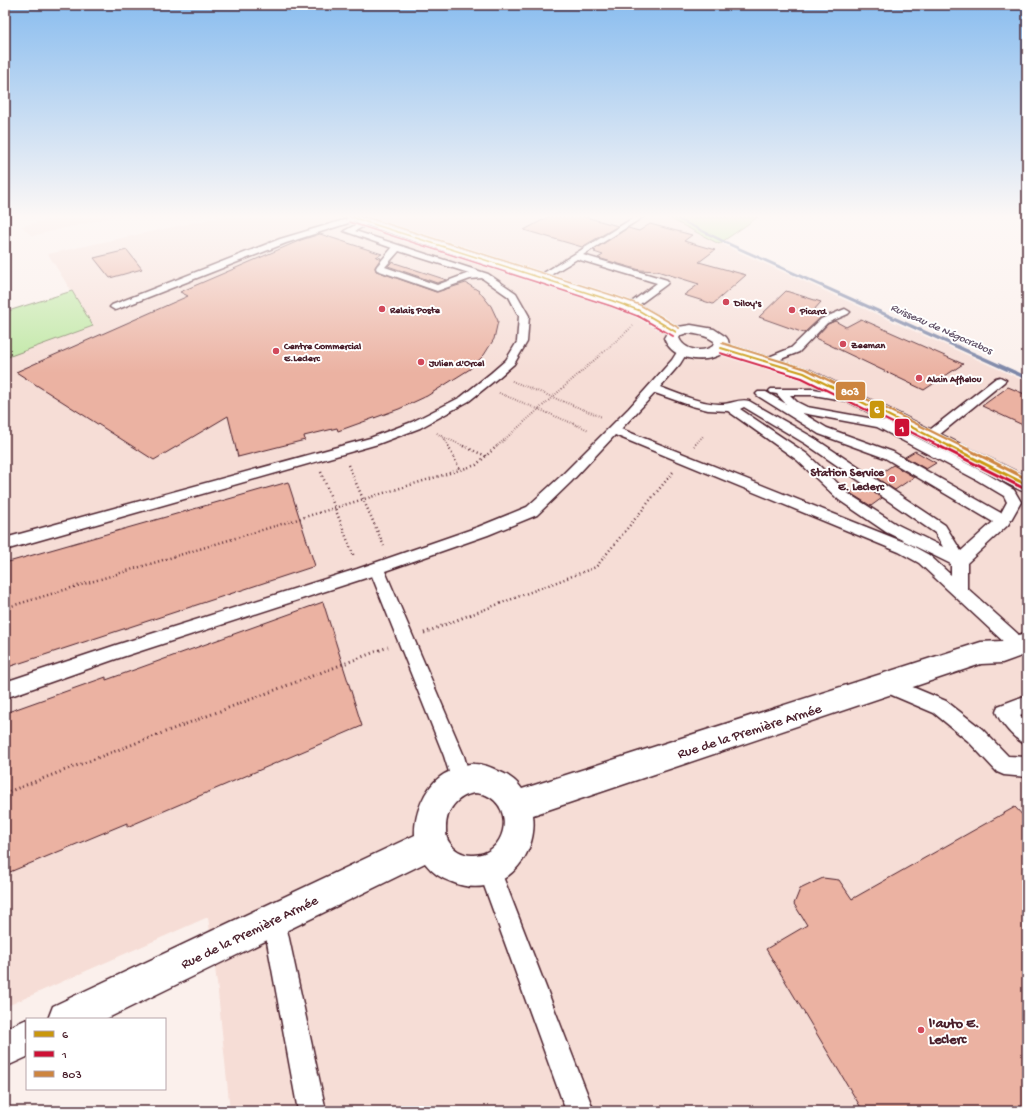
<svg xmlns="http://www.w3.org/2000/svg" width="1032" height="1116" viewBox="0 0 1032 1116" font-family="'Gochi Hand',sans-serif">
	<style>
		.built { fill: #f6ddd6 }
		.green { fill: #bfe8a4; stroke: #848468 }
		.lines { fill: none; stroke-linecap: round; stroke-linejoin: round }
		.stream { fill: #7c86a7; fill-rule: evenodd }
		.building { fill: #ebb2a2; stroke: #4a1f2b }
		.service-casing { stroke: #4a1f2b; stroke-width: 3 }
		.tertiary-casing { stroke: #4a1f2b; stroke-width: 3 }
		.secondary-casing { stroke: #4a1f2b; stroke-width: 3 }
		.path-far2 { stroke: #4a1f2b; stroke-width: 2; stroke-dasharray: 0.5 2; stroke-linecap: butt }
		.path-far1 { stroke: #4a1f2b; stroke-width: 2.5; stroke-dasharray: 1 3; stroke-linecap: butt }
		.path { stroke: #4a1f2b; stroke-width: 3; stroke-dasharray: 1 3.5; stroke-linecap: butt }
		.service { fill: #fff; fill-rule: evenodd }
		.tertiary { fill: #fff; fill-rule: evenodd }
		.secondary { fill: #fff; fill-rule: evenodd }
		.bus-1-far2-casing { stroke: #fff; stroke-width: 3 }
		.bus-1-far1-casing { stroke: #fff; stroke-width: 4 }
		.bus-1-casing { stroke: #fff; stroke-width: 6 }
		.bus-2-far2-casing { stroke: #fff; stroke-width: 3 }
		.bus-2-far1-casing { stroke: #fff; stroke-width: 4 }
		.bus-2-casing { stroke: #fff; stroke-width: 6 }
		.bus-3-far2-casing { stroke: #fff; stroke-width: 3 }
		.bus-3-far1-casing { stroke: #fff; stroke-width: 4 }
		.bus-3-casing { stroke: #fff; stroke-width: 6 }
		.bus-1-far2 { stroke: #c9970d; stroke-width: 1.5 }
		.bus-1-far1 { stroke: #c9970d; stroke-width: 2 }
		.bus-1 { stroke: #c9970d; stroke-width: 3 }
		.bus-2-far2 { stroke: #cd1135; stroke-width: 1.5 }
		.bus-2-far1 { stroke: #cd1135; stroke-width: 2 }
		.bus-2 { stroke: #cd1135; stroke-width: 3 }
		.bus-3-far2 { stroke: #cd853f; stroke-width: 1.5 }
		.bus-3-far1 { stroke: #cd853f; stroke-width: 2 }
		.bus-3 { stroke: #cd853f; stroke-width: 3 }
		.poi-dot { fill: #d1495b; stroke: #fff; stroke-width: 1.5 }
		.labels { text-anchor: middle; stroke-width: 4; stroke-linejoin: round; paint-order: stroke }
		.far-poi-label { font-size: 10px; font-weight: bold; fill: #4a1f2b; stroke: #fff; text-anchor: start }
		.far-water-label { font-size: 11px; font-style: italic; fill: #635369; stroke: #fff }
		.poi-label { font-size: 12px; font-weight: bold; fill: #4a1f2b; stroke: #fff; text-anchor: end }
		.near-street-label { font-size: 14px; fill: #4a1f2b; stroke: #fff }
		.near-poi-label { font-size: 14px; font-weight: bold; fill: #4a1f2b; stroke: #fff; text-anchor: start }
		.line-badge { stroke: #fff; stroke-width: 1.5 }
		.badge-label { font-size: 11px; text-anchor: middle; font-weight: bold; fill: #fff }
	</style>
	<rect width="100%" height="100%" fill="#fbf0ec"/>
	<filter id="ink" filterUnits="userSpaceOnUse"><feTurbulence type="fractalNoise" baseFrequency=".025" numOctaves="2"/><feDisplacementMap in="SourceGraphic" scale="8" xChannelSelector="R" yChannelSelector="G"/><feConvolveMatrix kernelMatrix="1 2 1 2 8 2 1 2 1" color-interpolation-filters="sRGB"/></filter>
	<g filter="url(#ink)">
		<path class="built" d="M59 217H112L32 236 21 226Z
			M219 217H668L732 249 1027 382V1111H230L217 983 208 917 5 1007V358L93 326 48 254Z"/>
		<path class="green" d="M667 217H758L719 244Z
			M72 291 93 326 5 358V312Z"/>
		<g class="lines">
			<path class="stream" d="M672 217H676L732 244 1027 376V380L730 246Z"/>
		</g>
		<path class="building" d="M550 216H582L618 226 582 247 524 230Z
			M650 224 692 235 684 241 715 250 699 262 746 275 713 304 684 295 699 284 657 271 640 270 598 258 603 255 594 252 596 251 593 250 628 228 639 231Z
			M320 234 382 254 376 257 381 258 375 267 376 271 436 292 466 283 479 291 491 306 498 321 494 339 484 355 470 369 427 396 399 409 338 431 337 428 304 436 305 440 238 457 228 416 154 460 16 372 188 296 180 292 301 240Z
			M127 250 142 269 110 278 94 258Z
			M392 262 447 280 437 283 388 266Z
			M786 291 821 302 813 311 824 316 820 318 804 333 759 317Z
			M861 319 963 364 924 390 815 338 828 324 835 321 846 327Z
			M1008 387 1027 395V427L982 406Z
			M915 451 936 463 926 469 905 457Z
			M893 465 914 477 895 490 875 477Z
			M288 482 315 566 5 668V563Z
			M862 485 882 498 871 506 850 493Z
			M323 602 362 726 127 827V823L5 874V713L106 677V680Z
			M1015 807 1027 820V1111H863L766 949 807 925 794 904 800 889 823 878 839 880 852 899Z"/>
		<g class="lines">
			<defs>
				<path id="service" d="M354 217H357L361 219 286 243 118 309 115 310 110 307 112 305 280 239Z
					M635 217H643L583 255 667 280 668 282 667 284 633 309 630 310 625 307 657 283 577 259 544 279 541 280 537 277Z
					M365 220H371L372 222 355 231 488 274 516 293 529 316 527 342 514 364 499 377 469 401 420 428 378 444 5 550V538L370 438 412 422 461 397 491 373 506 360 517 342 519 316 509 297 482 278 470 279 437 291 377 270 376 268 377 266 392 248 344 231ZM399 251 469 273 437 285 385 267Z
					M845 309 850 312 848 314 827 323 799 352 768 364 763 361 764 359 791 348 821 319Z
					M683 348 688 351 680 364 660 387C679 394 699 403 719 404 729 405 740 398 749 401L814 438 945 525 961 551 993 522 885 458 819 434 758 396 756 394 758 392H766L786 404 777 394 771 393 769 391 771 389H814L857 397 859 399 857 401 853 402 814 395H790L797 402 807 407 885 421 987 474 1014 490 1021 502 1008 525 967 563V588L1018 634 1020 639 1018 644 1012 646 1006 644 919 563 899 552 615 435 571 482 537 515 488 535 385 571 464 756 471 781 468 788 461 791 454 788 444 756 372 576 116 659 5 698V682L116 645 357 569 478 527 527 507 561 476 629 408 672 360 679 349ZM655 393 692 406 708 410 728 411 797 460 839 500 886 532 951 564V575L929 555 909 544 621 429ZM744 407 806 444 935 533 943 547 896 524 849 494 807 454 740 409ZM802 413 877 427 977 480 1004 496 1007 502 1001 513 893 452 827 428Z
					M1000 377 1006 380 1004 382 934 439H926L924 436 926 433 996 378Z
					M886 676 946 701 982 729 1008 756 1027 757V777L1004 775 997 772 968 741 934 713 880 690 877 684 880 678Z
					M1027 695V712L1020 715 1027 722V745C1015 740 1001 724 996 712L998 706Z
					M489 858 497 861 500 869 594 1111H566L478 869 481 861Z
					M274 909 282 912 285 920 326 1111H298L263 920 266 912Z"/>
				<path id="tertiary" d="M1027 632V654L1002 663 981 664 533 815C539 861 497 901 452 882 440 878 433 873 425 863L106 1019H48L53 1006 415 835C414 815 424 789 440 777 445 773 451 771 457 768 462 766 469 763 475 764 483 764 491 767 498 771 508 775 516 780 522 789L981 642 1002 641ZM474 793C478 793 482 794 486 795 516 808 506 856 472 855 462 855 454 850 449 842 446 838 446 833 446 828 446 810 457 796 474 793Z
					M27 1019V1057L5 1067V1029Z"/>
				<path id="secondary" d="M346 217H361L618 298 643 307 678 327 691 325 714 329 726 337 728 340 729 345 810 370 1027 477V492L1020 490 798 376 723 353C704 365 672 360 664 338L667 333 633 313 347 219ZM687 333C697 334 705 335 714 341L713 346C703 353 684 351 679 338L681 335Z"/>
			</defs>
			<use href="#service" class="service-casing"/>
			<use href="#tertiary" class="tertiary-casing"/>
			<use href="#secondary" class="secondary-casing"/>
			<path class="path-far2" d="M512 381 602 417
				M499 393 589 430
				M437 433 444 438 449 447
				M445 438 466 447
				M694 446 703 436
				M496 447 633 326"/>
			<path class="path-far1" d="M448 446 460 470
				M463 446 486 456
				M348 465 384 546
				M321 472 354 557
				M5 608 476 465 497 446
				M470 615 596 567 673 472"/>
			<path class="path" d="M424 633 472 614
				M5 793 388 647"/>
			<use href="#service" class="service"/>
			<use href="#tertiary" class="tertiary"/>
			<use href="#secondary" class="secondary"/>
			<defs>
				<path id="bus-1-far2" d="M351 217 613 301 638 310 650 317"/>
				<path id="bus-1-far1" d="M649 316 676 332
					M721 348 804 373 951 447"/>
				<path id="bus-1" d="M949 446 1027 485"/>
				<path id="bus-2-far2" d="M349 222 611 306 640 317"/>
				<path id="bus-2-far1" d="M638 316 673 336
					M720 353 802 378 941 447"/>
				<path id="bus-2" d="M939 446 1025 489"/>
				<path id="bus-3-far2" d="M366 217 615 296 640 305 661 317"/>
				<path id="bus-3-far1" d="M659 316 679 328
					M722 343 806 369 963 447"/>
				<path id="bus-3" d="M961 446 1027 479"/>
			</defs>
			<use href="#bus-1-far2" class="bus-1-far2-casing"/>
			<use href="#bus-1-far1" class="bus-1-far1-casing"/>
			<use href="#bus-1" class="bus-1-casing"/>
			<use href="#bus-2-far2" class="bus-2-far2-casing"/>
			<use href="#bus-2-far1" class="bus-2-far1-casing"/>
			<use href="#bus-2" class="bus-2-casing"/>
			<use href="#bus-3-far2" class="bus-3-far2-casing"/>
			<use href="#bus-3-far1" class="bus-3-far1-casing"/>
			<use href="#bus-3" class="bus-3-casing"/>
			<use href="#bus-1-far2" class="bus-1-far2"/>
			<use href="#bus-1-far1" class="bus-1-far1"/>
			<use href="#bus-1" class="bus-1"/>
			<use href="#bus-2-far2" class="bus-2-far2"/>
			<use href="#bus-2-far1" class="bus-2-far1"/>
			<use href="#bus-2" class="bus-2"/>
			<use href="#bus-3-far2" class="bus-3-far2"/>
			<use href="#bus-3-far1" class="bus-3-far1"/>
			<use href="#bus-3" class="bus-3"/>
		</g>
	</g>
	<linearGradient id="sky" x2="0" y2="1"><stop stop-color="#8abdef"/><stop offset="0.58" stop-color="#fdf8f6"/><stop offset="1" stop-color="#fdf8f6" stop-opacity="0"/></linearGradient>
	<rect width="1032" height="373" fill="url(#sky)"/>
	<g class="poi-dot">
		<circle cx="726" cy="302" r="4"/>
		<circle cx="382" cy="309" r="4"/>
		<circle cx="792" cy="310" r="4"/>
		<circle cx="843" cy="344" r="4"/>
		<circle cx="276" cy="351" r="4"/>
		<circle cx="421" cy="362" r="4"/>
		<circle cx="919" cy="378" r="4"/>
		<circle cx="892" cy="479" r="4"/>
		<circle cx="921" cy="1030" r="4"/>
	</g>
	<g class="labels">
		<g class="far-poi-label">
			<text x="734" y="306">Diloy's</text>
			<text x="390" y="313">Relais Poste</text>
			<text x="800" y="314">Picard</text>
			<text x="851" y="348">Zeeman</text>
			<text x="284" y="349">Centre Commercial<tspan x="284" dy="12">E.Leclerc</tspan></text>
			<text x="429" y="366">Julien d'Orcel</text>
			<text x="927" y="382">Alain Afflelou</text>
		</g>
		<g class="far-water-label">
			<text transform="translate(942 328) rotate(24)" y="4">Ruisseau de Négocrabos</text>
		</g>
		<g class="poi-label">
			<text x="884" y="476">Station Service<tspan x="884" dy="14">E. Leclerc</tspan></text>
		</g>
		<g class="near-street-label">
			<text transform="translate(749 730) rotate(-18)" y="5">Rue de la Première Armée</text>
			<text transform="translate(249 931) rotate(-26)" y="5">Rue de la Première Armée</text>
		</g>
		<g class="near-poi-label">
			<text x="929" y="1027">l'auto E.<tspan x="929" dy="16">Leclerc</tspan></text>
		</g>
	</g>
	<g class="line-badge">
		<rect x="835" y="381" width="31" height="20" rx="4" fill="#cd853f"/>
		<rect x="869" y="400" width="16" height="19" rx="4" fill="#c9970d"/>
		<rect x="894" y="418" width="16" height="19" rx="4" fill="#cd1135"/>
	</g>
	<g class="badge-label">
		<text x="850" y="395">803</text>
		<text x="877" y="413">6</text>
		<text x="902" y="432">1</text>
	</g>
	<rect width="1032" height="1116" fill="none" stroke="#fff" stroke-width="20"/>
	<rect x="10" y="10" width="1012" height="1096" fill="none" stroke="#4a1f2b" stroke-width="1.5" filter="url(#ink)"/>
	<rect x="26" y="1018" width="140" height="72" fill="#ffffff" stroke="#b7a5aa"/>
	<rect x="34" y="1031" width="20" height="6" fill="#c9970d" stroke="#b7a5aa"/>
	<text x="62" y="1038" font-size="12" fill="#4a1f2b">6</text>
	<rect x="34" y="1051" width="20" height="6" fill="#cd1135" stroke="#b7a5aa"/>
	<text x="62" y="1058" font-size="12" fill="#4a1f2b">1</text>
	<rect x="34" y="1071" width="20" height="6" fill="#cd853f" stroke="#b7a5aa"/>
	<text x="62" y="1078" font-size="12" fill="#4a1f2b">803</text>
</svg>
